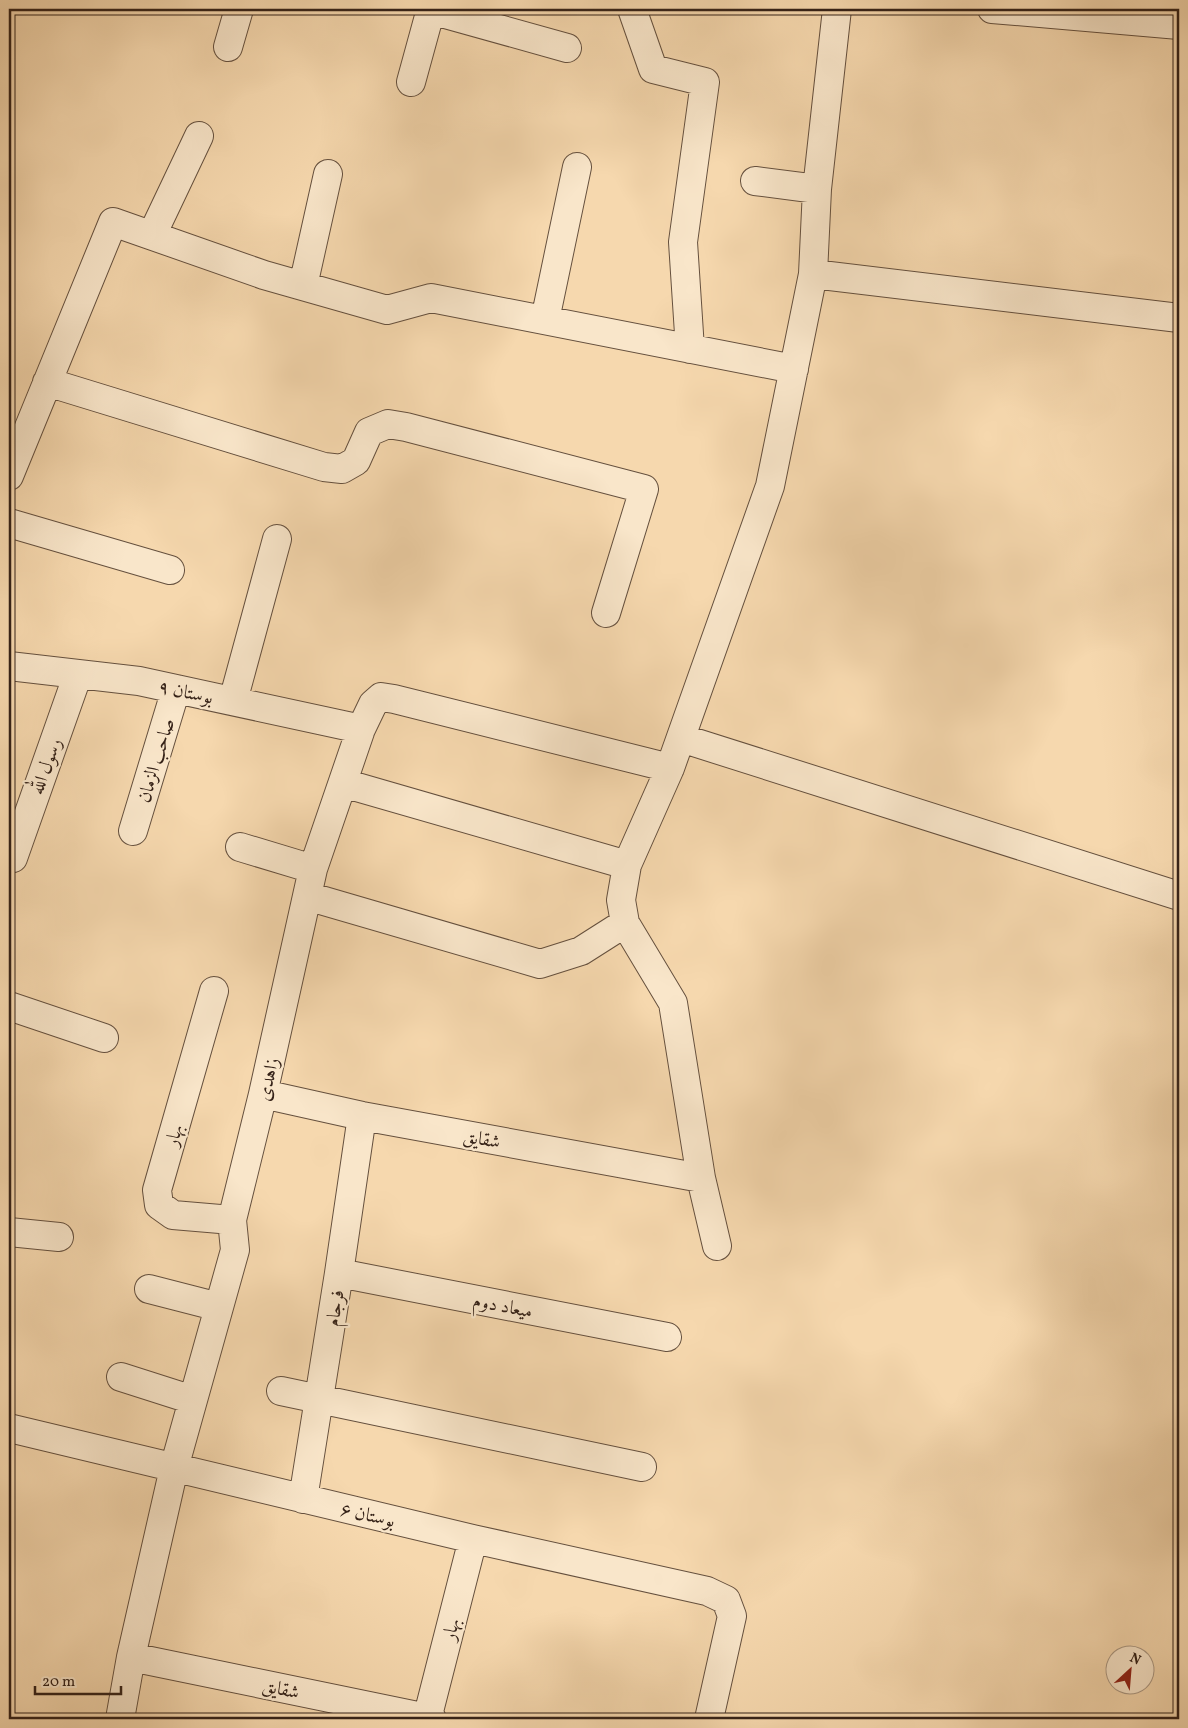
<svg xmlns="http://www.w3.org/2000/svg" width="1188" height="1728" viewBox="0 0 1188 1728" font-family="Vollkorn,Amiri,serif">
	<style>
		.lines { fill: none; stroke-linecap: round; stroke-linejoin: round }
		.minor-casing { stroke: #65503e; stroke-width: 30 }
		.minor { stroke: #f9e6ca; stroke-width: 28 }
		.labels { text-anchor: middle; stroke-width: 4.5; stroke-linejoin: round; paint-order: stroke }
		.street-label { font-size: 19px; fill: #352218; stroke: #f9e6ca }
	</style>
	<rect width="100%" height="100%" fill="#f6d8ae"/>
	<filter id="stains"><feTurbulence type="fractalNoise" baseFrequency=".004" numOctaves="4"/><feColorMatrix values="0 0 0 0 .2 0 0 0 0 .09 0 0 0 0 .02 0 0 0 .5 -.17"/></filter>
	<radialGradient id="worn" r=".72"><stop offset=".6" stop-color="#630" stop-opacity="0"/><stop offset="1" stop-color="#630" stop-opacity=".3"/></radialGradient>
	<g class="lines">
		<defs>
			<path id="minor" d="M632 9 653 69 705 82 683 242 690 349
				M992 9 1179 25
				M431 10 567 48
				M228 47 239 9
				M411 82 431 9
				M755 181 817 189
				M152 235 199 136
				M813 274 1179 318
				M303 286 328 174
				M545 320 577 167
				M47 382 324 467 342 469 356 461 369 432 388 424 406 427 644 489 606 613
				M9 476 113 222 264 275 387 310 431 298 794 369
				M9 523 170 570
				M9 666 139 681 361 729
				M233 701 277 539
				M681 738 1179 896
				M343 783 627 865
				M133 831 176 689
				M240 847 313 869
				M13 858 78 674
				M307 896 540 964 581 951 625 923
				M214 991 157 1190 159 1205 173 1215 232 1220
				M9 1006 104 1038
				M263 1094 362 1116 701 1178
				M9 1232 59 1237
				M717 1246 701 1178 673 1003 625 923 621 900 627 865 670 768 770 486 813 274 817 189 837 9
				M339 1273 667 1337
				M149 1289 219 1307
				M121 1377 193 1400
				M281 1391 642 1467
				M9 1428 473 1539 707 1591 726 1600 732 1616 709 1719
				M303 1499 339 1273 362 1116
				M131 1657 432 1719
				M120 1719 131 1657 174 1468 235 1250 232 1220 263 1094 313 869 361 729 373 704 381 697 394 699 670 768
				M427 1719 473 1539"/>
		</defs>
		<use href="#minor" class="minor-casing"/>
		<use href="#minor" class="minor"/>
	</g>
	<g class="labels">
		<g class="street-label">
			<text transform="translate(186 691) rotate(12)" y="7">بوستان ۹</text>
			<text transform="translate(155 760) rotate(-73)" y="7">صاحب الزمان</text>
			<text transform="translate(45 766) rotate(-70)" y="7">رسول الله</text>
			<text transform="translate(267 1079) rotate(-77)" y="7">زاهدی</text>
			<text transform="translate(173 1135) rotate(-74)" y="7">بهار</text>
			<text transform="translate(482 1138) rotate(10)" y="7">شقایق</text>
			<text transform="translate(503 1305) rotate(11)" y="7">میعاد دوم</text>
			<text transform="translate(334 1308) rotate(-81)" y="7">فرجام</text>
			<text transform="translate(368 1514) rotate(13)" y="7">بوستان ۶</text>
			<text transform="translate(450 1629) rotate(-76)" y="7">بهار</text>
			<text transform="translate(281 1688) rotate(12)" y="7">شقایق</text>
		</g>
	</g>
	<rect width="1188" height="1728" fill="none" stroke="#f6d8ae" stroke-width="30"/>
	<rect x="10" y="10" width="1168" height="1708" fill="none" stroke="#352218" stroke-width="2.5"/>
	<rect x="15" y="15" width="1158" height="1698" fill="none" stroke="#352218"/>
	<g transform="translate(1130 1670) rotate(26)"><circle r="24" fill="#f9e6ca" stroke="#ab9883"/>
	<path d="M0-4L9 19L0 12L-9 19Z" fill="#8f2418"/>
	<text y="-8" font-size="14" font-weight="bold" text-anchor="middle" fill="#352218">N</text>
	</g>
	<path d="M35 1686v8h86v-8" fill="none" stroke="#352218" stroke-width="2.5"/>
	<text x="42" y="1686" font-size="15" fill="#352218" stroke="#f9e6ca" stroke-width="4" paint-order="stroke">20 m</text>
	<rect width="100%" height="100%" filter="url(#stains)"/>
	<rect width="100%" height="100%" fill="url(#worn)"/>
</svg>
